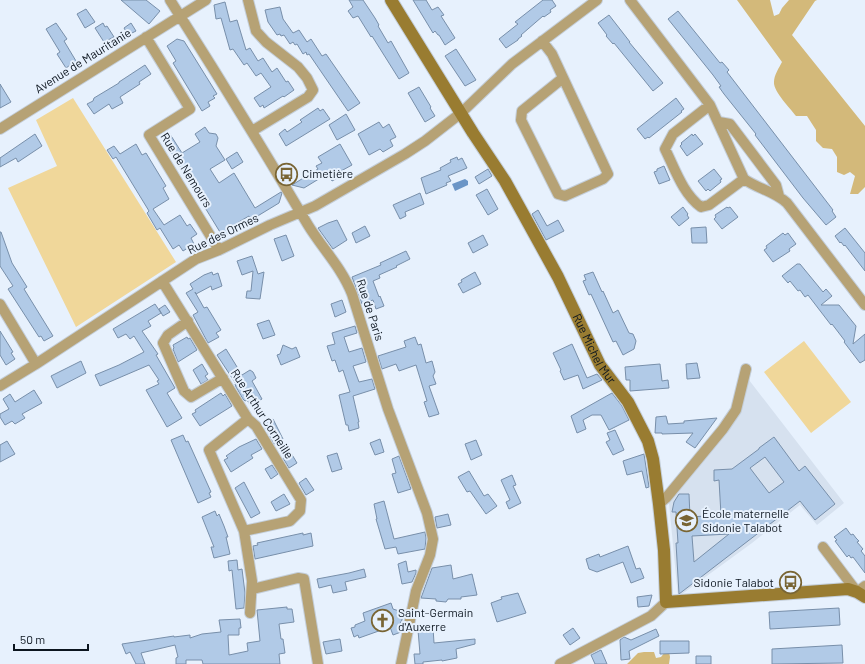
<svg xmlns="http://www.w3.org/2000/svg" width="865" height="664" viewBox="0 0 865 664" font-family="Barlow,sans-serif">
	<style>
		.built { fill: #d6e1ef }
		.green { fill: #f0d79a }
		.forest { fill: #d3b97a }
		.water { fill: #6b95c6 }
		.building { fill: #b1cae7; stroke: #788faa; fill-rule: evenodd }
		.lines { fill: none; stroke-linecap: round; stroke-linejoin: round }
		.street-casing { stroke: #c4ced9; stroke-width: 12 }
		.secondary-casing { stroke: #c4ced9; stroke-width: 14 }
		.street { stroke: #b6a275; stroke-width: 10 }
		.secondary { stroke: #997c31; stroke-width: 12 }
		.labels { text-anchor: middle; stroke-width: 4; stroke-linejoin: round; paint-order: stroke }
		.street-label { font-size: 12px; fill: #0c151f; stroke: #e7f1fd }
		.poi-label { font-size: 12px; fill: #0c151f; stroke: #e7f1fd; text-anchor: start }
	</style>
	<rect width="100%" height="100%" fill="#e7f1fd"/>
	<path class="built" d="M749 380 844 503 817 525 800 505 752 543 678 597 669 503 735 422Z"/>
	<path class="green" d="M73 98 176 262 76 327 8 188 57 166 36 120Z
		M804 341 851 402 811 433 764 372Z"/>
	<path class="forest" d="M737 0H770L774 16 779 14 782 8 789 0H817L815 1 792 35 865 126V187L858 194H850L855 176 850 172 844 175 837 172V157L832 149 823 148 816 141V130L807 116H796C790 108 773 91 774 82 774 75 779 68 782 62Z
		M644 652H654L656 658 661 657 665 652H669L670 657 669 664H627L638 653Z"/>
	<path class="water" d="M465 179 468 181V185L455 191 452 184Z"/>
	<path class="building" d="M121 0H146L160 11 149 24Z
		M349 0H363L375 18 379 25 378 26 388 43 391 41 409 73 399 79 372 36 371 37 358 16 353 18 348 11 353 7Z
		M413 0H426L432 10 438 7 444 15 441 16 455 38 445 45 439 35H438L435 31 433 33Z
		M543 0H552L556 6 550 10 551 12 544 17 543 16 521 35 522 36 518 39V40L506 48 499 39 518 24 515 22Z
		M225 2 230 22 237 20 246 50 250 48 258 61 263 58 272 72 277 68 286 82 288 81 294 90 284 97 283 96 264 108 263 105 260 107 254 98 271 87 261 73 256 76 247 63 244 65 233 49 230 50 221 18 216 19 214 5Z
		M280 7 283 19 293 33 299 30 307 42 311 39 322 56 326 54 360 103 348 111 309 54 307 55 306 52 303 54 297 44 295 45 293 42 290 44 284 35 281 36 280 34 277 35 268 22 265 10Z
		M86 9 95 22 85 28 77 14Z
		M678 11 720 63 722 62 729 70 727 72 833 210 832 211 836 217 826 225 803 198 755 135 756 134 724 94 719 87 721 86 713 75 668 19Z
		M609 15 630 42H629L663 83 653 91 614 43 613 44 606 36 607 35 598 23Z
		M56 23 67 39 64 41 76 61 66 68 57 54 60 52 46 29Z
		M103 23 105 27 107 26 114 37 104 42 95 28Z
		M131 23 136 31 128 35 124 28Z
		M177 39 184 41 217 94 213 96 215 98 208 102 210 106 202 111 173 63 176 61 167 46Z
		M456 49 476 80 465 86 445 56Z
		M145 65 151 74 139 82 140 84 120 97 123 103 112 109 109 104 94 114 87 104 93 101 94 98 119 83V82Z
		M0 84 11 102 0 108Z
		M419 87 431 107 430 108 435 116 425 122 408 93Z
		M676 98 684 109 681 111 682 112 649 138 648 137 645 139 637 129Z
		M318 108 320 111 323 109 330 119 286 146 279 134 285 129 287 132 302 122 300 120Z
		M346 114 355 130 337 140 329 125Z
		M379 122 383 128 389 124 396 137 390 140 393 146 383 152 380 149 369 155 358 134Z
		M205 127 209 133 216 134 218 138 216 146 225 160 210 169 219 183 234 173 255 208 281 192 282 193 279 203 251 220 249 216 242 220 228 229 230 232 223 237 163 139 164 133 168 131 182 153 200 142 195 134Z
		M35 134 42 146 18 162 16 158 0 167V158Z
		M692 134 693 136 695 134 703 144 687 156 680 146 682 144 681 143Z
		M136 144 142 155 146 153 166 186 163 188 169 199 153 209 164 225 180 215 187 226 190 224 197 234 191 238 194 244 183 251 179 245 173 249 160 228 157 230 147 213 149 211 116 157 113 159 107 150 114 146 120 154Z
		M340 144 352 165 341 171 343 175 332 181 329 175 323 178 322 177 304 188 292 185 318 169 316 166 322 163 318 157Z
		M237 152 243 162 232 169 226 159Z
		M457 157 458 160 462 158 467 168 448 176 451 181 446 183 447 185 426 194 421 178 441 170 440 168 451 162 450 160Z
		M664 166 670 180 659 184 654 172 657 171V169Z
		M488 169 492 176 479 184 475 177Z
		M714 169 722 179 720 180 721 182 710 191 708 189 706 191 698 181Z
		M487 189 498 209 488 215 476 195Z
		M420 193 424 204 405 212 406 216 400 219 393 205Z
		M683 207 688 214 687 215 689 218 679 226 671 217Z
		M727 207 728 208 730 207 738 217 722 229 714 219 716 217 715 215Z
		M538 210 547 226 558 220 564 231 546 240 532 214Z
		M337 220 347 240 333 249 318 228 328 223Z
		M365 226 370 236 356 243 352 233Z
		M706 227 707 243H692L691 228Z
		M845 228 865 253V271L845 245 844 246 841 242 840 243 835 236Z
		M0 232H1L12 263 27 287 24 289 53 336 44 341 41 336 39 337 8 289 13 286 0 266Z
		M783 233 785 235 788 233 796 244 789 249 790 251 773 262 764 250 767 248 766 246Z
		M286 235 294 256 282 261 274 239Z
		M483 235 488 245 473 253 468 243Z
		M406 251 410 259 396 266 397 267 379 275 380 278 373 281 379 297 380 296 384 306 376 309 373 300 362 304 352 277 381 265 380 263Z
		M252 256 258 274 264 272 260 299 246 298 247 291H251L253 271 242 275 237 261Z
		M797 264H800L823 292 826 289 832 296 821 305H839L856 326 853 344 865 334V360L860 363 844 342 845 341 832 324 831 325 808 295 805 297 800 290 798 291 790 281 788 283 782 276Z
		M212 272 213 275 218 273 222 286 212 290 211 286 196 294 195 292 204 308 207 307 221 330 216 333 219 337 208 343 193 315 198 312 186 293 193 289 190 284 204 275Z
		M475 272 481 284 463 293 458 284 462 282 461 280Z
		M593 272 602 292 603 291 613 313 618 310 629 333 633 334 636 341 634 349 623 355 616 341 613 342 591 294 589 295 583 281 586 280 584 275Z
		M342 300 346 312 335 317 331 304Z
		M155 304 161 313 148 321 151 326 142 331 158 354 156 355 175 388 167 393 182 418 167 427 146 390 159 384 157 381 159 380 149 365 100 386 95 375 119 365 144 352 134 336 130 339 126 334 118 338 113 329Z
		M165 305 170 312 163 316 159 309Z
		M269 320 275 335 263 339 257 324Z
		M355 326 357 333 344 337 349 352 362 348 366 362 353 366 359 382 372 379 375 389 353 396 359 422H358L359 428 349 431 348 425H346L339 395 350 392 343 370 339 372 335 360 332 361 327 346 335 344 332 333Z
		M0 331 13 352 11 353 15 359 6 365 0 355Z
		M187 337 188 339 190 338 197 350 178 362 173 349 174 348 173 345Z
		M415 337 418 345 421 344 426 363 432 361 435 372 433 376 436 384 429 386 439 414 429 417 424 402 427 401 416 365 399 371 396 364 382 369 378 356 406 347 404 341Z
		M572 344 587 378 597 374 602 380 583 389 578 375 564 380 560 371 561 370 553 353Z
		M283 345 292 349 296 347 300 357 281 365 277 355 280 354Z
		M226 349 242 375 250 370 253 372 256 378 252 381 262 399 251 406 247 400 245 401 243 399 236 387 235 384H236L217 355Z
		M81 361 86 373 57 388 51 376Z
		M697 363 700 378 687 379 686 364Z
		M202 364 208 374 205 376 208 380 201 384 193 370Z
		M660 364 662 381 668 380 669 388 630 391V380H626L625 367Z
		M34 390 42 403 22 414 25 418 15 424 12 421 5 425 0 417V414L9 409 3 399 10 394 15 402Z
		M221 393 223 396 225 394 232 406 200 426 192 414 196 412 195 410Z
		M612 393 622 406 629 420 609 430 601 415H592L583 420 586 429 577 433 571 416Z
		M666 416 668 424 684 423V421L717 418 695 448 686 442 693 433 662 434V433H655L656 417Z
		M273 419 283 439 274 444 264 425Z
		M615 430 624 450 613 455 606 442 610 440 607 433Z
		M183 435 186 442 188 441 211 492 209 493 211 497 198 503 171 440Z
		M774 437 799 471 805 466 835 504 815 520 800 501 679 594 676 543H678L676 512H672L674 502 679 494H689L690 517 721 515 719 480 714 481V470L732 469 759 449V448ZM765 457 784 482 769 493 750 468ZM729 534 694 562 692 536Z
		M256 439 262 449 251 455 253 458 231 472 224 460 228 458 226 456 239 447Z
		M380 439 384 452 375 455 370 443Z
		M476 440 482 455 471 460 465 444Z
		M7 441 15 454 0 462V445Z
		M291 453 297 463 289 468 283 458Z
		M337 453 342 469 332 472 327 456Z
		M644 454 649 487 646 488 642 471 627 475 623 461Z
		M399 456 411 489 398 493 392 474 396 473 392 459Z
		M272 465 278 474 271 479 265 469Z
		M469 471 484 496 488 494 497 506 486 514 470 491 467 492 458 477Z
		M512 475 516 485 513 486 521 503 509 509 506 502 510 500 501 480Z
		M306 478 314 490 306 495 299 483Z
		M244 482 260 513 251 518 235 488Z
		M284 494 290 504 276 511 271 502Z
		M384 501 394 539 425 532 426 538 425 549 398 554 396 547 385 549 376 519H377L374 504Z
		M215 511 217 516 219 514 224 526 228 537H226L230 554 214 558 211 547H214L202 517Z
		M448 514 451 525 437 528 435 517Z
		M846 528 851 535 853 534 856 538 859 541 857 542 863 549 861 551 865 556V573L853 557 851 558 849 555 847 557 835 541 837 540 834 537Z
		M303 533V535L311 533 313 546 255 559 253 546 258 545 257 543Z
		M628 546 636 569 640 568 644 578 631 583 623 562 597 572 589 569 586 559 599 554 600 557Z
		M237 560 238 570 242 569 245 593 244 608 236 609 232 570 229 571 228 561Z
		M406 561 408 572 416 570V573L412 582 402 584 398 564Z
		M451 565 453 579 472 574 477 595 461 597V599H448L446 602 436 601V599L421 598 432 568Z
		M364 569 366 577 345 582 347 590 333 593 331 585 319 588 317 579 349 573Z
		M518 593 526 613 497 622 491 603 502 599 501 597Z
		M652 595 649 606 638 607 637 597Z
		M391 603 393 609 399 611 402 614V620L399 625 401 632 393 635 390 627 359 638 358 635 354 637 351 628 355 627V625L365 621 363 613Z
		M287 607V609H292L294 622 279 624 281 639H283L285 653 279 654 280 664H203L202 660H186V664H176V658L178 657 175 645 141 653 145 664H136L130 652 126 654 122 644 174 636V637L190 635V638L202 634 221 632 219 620 240 619 241 628H239V635H228L229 655 248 651 247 643 260 641 257 610Z
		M839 608 840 625 770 629 769 612Z
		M433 628 434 643 475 639V644L456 649 457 658 442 661V660L423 662V664H415L414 654H420L418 630Z
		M573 628 580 638 570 645 563 635Z
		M656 629 659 636 629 651 630 659 621 660 620 640 624 637 631 640Z
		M340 639 342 651 326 654 323 642Z
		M660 641H689V653L660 654Z
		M842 645 843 663 772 664V649Z
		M601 650 607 664H595L591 655Z
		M696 656H711V664H696Z"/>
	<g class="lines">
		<defs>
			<path id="street" d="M170 0C217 74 263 149 308 225 322 248 342 268 352 294L388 409 427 513 433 539 430 555 416 591 401 664
				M248 0 256 31 266 42 298 67 307 78 313 90 308 97 252 131
				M630 0 710 105 744 179C758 189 774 191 787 203L865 305
				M146 37 190 109 149 135 219 250
				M542 41 552 54 608 174 603 179 565 196 558 194 521 120 522 111 563 78
				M710 105 673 134 665 149C675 169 683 194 701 207L709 205 744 179
				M719 122 730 124 776 185 779 196
				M0 129 206 0
				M162 281 248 419 256 426 301 500 300 511 290 521 244 531
				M0 304 36 364
				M188 321 168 335 163 343 184 391 191 397 223 378
				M0 386 36 364 196 259 219 250 270 225 315 206 405 154 425 141 461 113 512 64 597 0
				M248 419 209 450 244 531 252 581 250 613
				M659 504 666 498 723 429 736 410 746 369
				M823 547 857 592 865 586
				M253 589 298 578 304 579 318 664
				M560 664 651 616 666 602"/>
			<g id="secondary">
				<path id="s1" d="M391 0 473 133 505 181 558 277 600 365 628 402 648 441 653 459 659 504 664 550 666 602 848 589 857 592 865 597"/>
			</g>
		</defs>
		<use href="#street" class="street-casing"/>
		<use href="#secondary" class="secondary-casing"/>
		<use href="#street" class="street"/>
		<use href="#secondary" class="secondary"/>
	</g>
	<defs>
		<symbol id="bus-ring" viewBox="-11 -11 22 22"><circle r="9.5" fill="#e7f1fd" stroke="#796534" stroke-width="1.5"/><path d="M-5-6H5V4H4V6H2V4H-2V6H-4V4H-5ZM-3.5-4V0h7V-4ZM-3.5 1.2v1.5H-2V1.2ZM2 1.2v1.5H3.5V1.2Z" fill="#796534"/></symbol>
		<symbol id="school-ring" viewBox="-11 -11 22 22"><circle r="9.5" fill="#e7f1fd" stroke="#796534" stroke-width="1.5"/><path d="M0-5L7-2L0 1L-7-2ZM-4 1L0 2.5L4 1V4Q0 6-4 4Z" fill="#796534"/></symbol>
		<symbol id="church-ring" viewBox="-11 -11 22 22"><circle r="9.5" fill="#e7f1fd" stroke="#796534" stroke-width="1.5"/><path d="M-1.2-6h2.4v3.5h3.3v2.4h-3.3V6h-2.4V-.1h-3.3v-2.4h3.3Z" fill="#796534"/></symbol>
	</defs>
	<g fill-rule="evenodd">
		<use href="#bus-ring" x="274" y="162" width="25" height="25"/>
		<use href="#school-ring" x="674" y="508" width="25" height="25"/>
		<use href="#bus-ring" x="778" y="570" width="25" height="25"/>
		<use href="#church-ring" x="370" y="608" width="25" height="25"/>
	</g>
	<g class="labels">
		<g class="street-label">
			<text transform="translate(83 61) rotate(-32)" y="4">Avenue de Mauritanie</text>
			<text transform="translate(186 170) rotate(58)" y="4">Rue de Nemours</text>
			<text transform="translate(223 234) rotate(-26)" y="4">Rue des Ormes</text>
			<text transform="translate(370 310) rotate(72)" y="4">Rue de Paris</text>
			<text dy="4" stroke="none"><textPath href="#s1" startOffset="404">Rue Michel Mur</textPath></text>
			<text transform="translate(262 414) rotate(57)" y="4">Rue Arthur Corneille</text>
		</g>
		<g class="poi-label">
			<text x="302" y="178">Cimetière</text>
			<text x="702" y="518">École maternelle<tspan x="702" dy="14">Sidonie Talabot</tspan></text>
			<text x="774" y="587" text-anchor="end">Sidonie Talabot</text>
			<text x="398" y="617">Saint-Germain<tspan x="398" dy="14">d'Auxerre</tspan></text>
		</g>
	</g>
	<path d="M14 644v6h74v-6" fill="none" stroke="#0c151f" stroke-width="2"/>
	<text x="20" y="644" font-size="12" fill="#0c151f" stroke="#e7f1fd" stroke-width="3" paint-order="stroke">50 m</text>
</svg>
